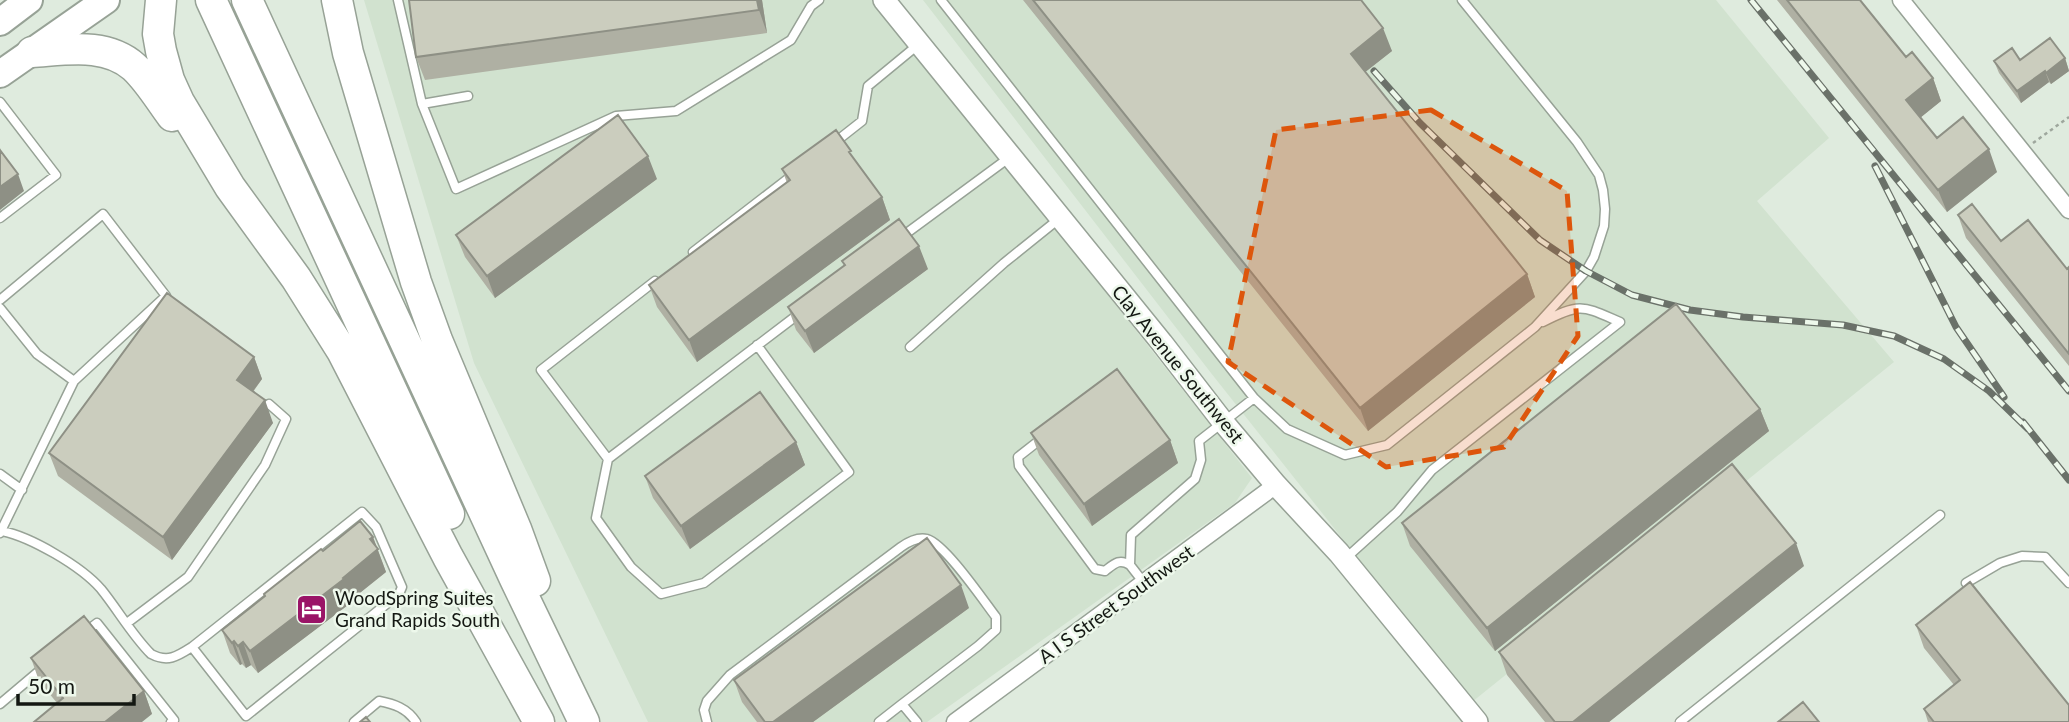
<svg xmlns="http://www.w3.org/2000/svg" width="2069" height="722" viewBox="0 0 2069 722" font-family="Lato,sans-serif">
	<style>
		.built { fill: #d1e2cf }
		.lines { fill: none; stroke-linecap: round; stroke-linejoin: round }
		.service-casing { stroke: #97a296; stroke-width: 11 }
		.minor-casing { stroke: #97a296; stroke-width: 19 }
		.tertiary-casing { stroke: #97a296; stroke-width: 24 }
		.primary-casing { stroke: #97a296; stroke-width: 30 }
		.motorway-casing { stroke: #97a296; stroke-width: 33 }
		.path { stroke: #9ea79d; stroke-width: 2.5; stroke-dasharray: 3.5 3.5; stroke-linecap: butt }
		.service { stroke: #fff; stroke-width: 8 }
		.minor { stroke: #fff; stroke-width: 16 }
		.tertiary { stroke: #fff; stroke-width: 21 }
		.primary { stroke: #fff; stroke-width: 26 }
		.motorway { stroke: #fff; stroke-width: 30 }
		.rail-casing { stroke: #6a7169; stroke-width: 7 }
		.rail { stroke: #edf8eb; stroke-width: 4.5; stroke-dasharray: 13; stroke-linecap: butt }
		.wall { fill: #afb0a3 }
		.shaded-wall { fill: #8e9085 }
		.building { fill: #cbcdbe; stroke: #8e9085; stroke-width: 2 }
		.marked { fill: #dd560c; fill-opacity: 0.2; stroke: #dd560c; stroke-width: 5; stroke-dasharray: 14 9; stroke-linejoin: round }
		.labels { text-anchor: middle; stroke-width: 5; stroke-linejoin: round; paint-order: stroke }
		.street-label { font-size: 19px; fill: #131712; stroke: #edf8eb }
		.poi-label { font-size: 19px; fill: #131712; stroke: #edf8eb; text-anchor: start }
	</style>
	<rect width="100%" height="100%" fill="#dfebde"/>
	<path class="built" d="M364 0H876L1252 478 1235 503 927 722H648L474 363Z
		M923 0H1716L1829 138 1757 201 1894 362 1472 702 1211 373Z"/>
	<g class="lines">
		<defs>
			<path id="service" d="M398 0 422 104 456 189 616 116 676 111 791 40 811 6 819 0
				M941 0 1254 398 1199 441 1201 460 1195 479 1131 535 1130 565 1144 583
				M0 102 56 175 0 218
				M422 104 468 96
				M834 143 862 121 868 86 919 44
				M900 238 1010 157
				M693 252 794 174
				M0 300 103 214 166 296 74 381
				M0 308 37 354 74 381 0 533
				M757 345 849 472 704 583 661 594 631 567 596 518 608 459 800 313
				M910 347 1004 263 1060 218
				M1254 398 1287 429 1345 455 1387 445 1535 327 1586 271 1594 257 1604 226 1605 209 1603 190 1599 175 1577 142 1462 0
				M1041 439 1018 457 1019 466 1095 569 1105 571C1114 564 1119 558 1130 565
				M608 459 541 370 655 281
				M0 474 22 490
				M2 531C31 537 81 566 101 589 118 610 132 635 151 654 168 663 178 656 192 647L246 716 399 594 402 587 376 527 362 512 192 647
				M1346 558 1397 512 1432 470 1620 322C1583 306 1581 302 1543 322
				M1966 583 2000 563 2022 556 2045 557 2069 583
				M127 623 188 577 265 465 286 419 269 404
				M84 633 97 623 174 720 171 722
				M0 704 45 666
				M354 722 379 701C394 704 407 708 416 722
				M707 722 704 710 707 701 730 675 901 547C908 542 918 537 927 539 945 544 983 600 996 617V630L978 646 902 704 917 722
				M879 722 902 704
				M1680 722 1940 515"/>
			<path id="minor" d="M1901 0 2069 210
				M955 722 1276 485"/>
			<path id="tertiary" d="M884 0 1162 343 1223 422 1276 485 1339 553 1477 722"/>
			<path id="primary" d="M0 22 29 0
				M0 74 106 0"/>
			<path id="motorway" d="M161 0 158 34 161 51 169 80 179 102 230 187 296 278 342 351 448 557 539 722
				M211 0 449 514
				M247 0 515 579 584 722
				M337 0 348 53 416 282 437 340 516 529 535 581
				M32 52C66 50 106 42 134 67 149 81 160 100 172 116"/>
		</defs>
		<use href="#service" class="service-casing"/>
		<use href="#minor" class="minor-casing"/>
		<use href="#tertiary" class="tertiary-casing"/>
		<use href="#primary" class="primary-casing"/>
		<use href="#motorway" class="motorway-casing"/>
		<path class="path" d="M2033 143 2069 117"/>
		<use href="#service" class="service"/>
		<use href="#minor" class="minor"/>
		<use href="#tertiary" class="tertiary"/>
		<use href="#primary" class="primary"/>
		<use href="#motorway" class="motorway"/>
		<defs>
			<path id="rail" d="M1751 0 2069 391
				M1374 71 1420 123 1540 240 1586 271 1632 295 1690 310 1743 317 1843 325 1894 336 1944 359 1989 391 2028 429
				M1875 166 1956 327 2004 397
				M2023 422 2069 480"/>
		</defs>
		<use href="#rail" class="rail-casing"/>
		<use href="#rail" class="rail"/>
	</g>
	<path class="wall" d="M762 0 767 33 425 80 416 57Z
		M1023 0H1361L1392 51 1365 72 1527 274 1535 297 1368 431Z
		M1777 0H1860L1906 57 1933 78 1941 101 1921 117 1937 138 1997 172 1947 212Z
		M2065 58 2069 71 2051 84 2049 82 2021 103 1999 73 1994 61Z
		M854 159 882 197 890 220 697 362 657 307 649 285 787 183 782 169Z
		M657 179 495 298 465 257 456 235Z
		M1958 215 2001 241 2067 269 2069 267V366L1966 238Z
		M842 261 928 269 814 353 796 330 788 307 844 266Z
		M254 357 262 379 253 392 273 423 172 560 58 476 49 453Z
		M1760 409 1769 431 1495 651 1410 546 1402 523Z
		M1031 433 1170 440 1178 463 1092 526 1039 455Z
		M796 442 805 465 690 549 653 498 645 476Z
		M373 537 386 572 351 600 352 602 258 673 251 665 246 668 242 664 240 665 230 653 222 630 265 596 264 594Z
		M1804 566 1609 722H1545L1507 675 1499 652Z
		M969 608 813 722H757L742 702 734 680Z
		M1916 625 2069 722H1928L1924 709 1954 685 1924 648Z
		M31 658 144 691 152 714 57 703 39 681Z"/>
	<path class="shaded-wall" d="M757 0H762L767 33 759 10Z
		M1383 28 1392 51 1359 77 1351 54Z
		M2065 58 2069 71 2051 84 2046 73Z
		M2045 71 2049 82 2021 103 2017 91Z
		M1933 78 1941 101 1915 122 1906 100Z
		M1989 149 1997 172 1947 212 1938 190Z
		M648 156 657 179 495 298 487 276Z
		M18 174 24 191 0 210V187Z
		M882 197 890 220 697 362 689 340Z
		M919 246 928 269 814 353 805 331Z
		M1527 274 1535 297 1368 431 1360 408Z
		M254 357 262 379 245 402 237 380Z
		M265 400 273 423 172 560 163 537Z
		M1760 409 1769 431 1495 651 1487 628Z
		M1170 440 1178 463 1092 526 1084 504Z
		M796 442 805 465 690 549 681 526Z
		M373 537 386 572 351 600 352 602 258 673 250 651 343 578 370 539Z
		M1796 543 1804 566 1609 722H1573Z
		M961 585 969 608 813 722H773Z
		M234 641 242 664 240 665 232 643Z
		M243 642 251 665 246 668 238 646Z
		M144 691 152 714 142 722H105Z"/>
	<path class="building" d="M409 0H757L759 10 416 57Z
		M1033 0H1361L1383 28 1351 54 1527 274 1360 408Z
		M1787 0H1860L1906 57 1912 52 1933 78 1906 100 1937 138 1963 117 1989 149 1938 190Z
		M2050 38 2065 58 2046 73 2045 71 2017 91 1994 61 2012 48 2020 60Z
		M618 115 648 156 487 276 456 235Z
		M836 130 851 151 849 152 882 197 689 340 649 285 790 180 782 169Z
		M0 150 18 174 0 187Z
		M1972 204 2001 241 2028 220 2067 269 2069 267V354L1958 215Z
		M899 219 919 246 805 331 788 307 845 265 842 261Z
		M167 293 254 357 237 380 265 400 163 537 49 453Z
		M1676 304 1760 409 1487 628 1402 523Z
		M1117 369 1170 440 1084 504 1031 433Z
		M760 392 796 442 681 526 645 476Z
		M1732 464 1796 543 1573 722H1555L1499 652Z
		M360 521 373 537 370 539 378 549 343 578 344 579 250 651 243 642 238 646 234 641 232 643 222 630 265 596 264 594 321 549 323 551Z
		M927 538 961 585 773 722H765L734 680Z
		M1970 582 2069 705V722H1934L1924 709 1960 680 1916 625Z
		M84 616 144 691 105 722H34L63 698 31 658Z
		M1803 702 1819 722H1778Z
		M366 717 370 722H360Z"/>
	<path class="marked" d="M1431 110 1567 191 1578 336 1504 447 1386 467 1228 362 1276 130Z"/>
	<defs>
		<symbol id="hotel-square" viewBox="-11 -11 22 22"><rect x="-9" y="-9" width="18" height="18" rx="4" fill="#9a1467" stroke="#edf8eb"/><path d="M-6-4.5h1.5V1H6V5H4.5V3h-9V5H-6ZM-4 0a1.8 1.8 0 1 1 3.6 0ZM.5 0V-2.5h3Q6-2.5 6 0Z" fill="#fff"/></symbol>
	</defs>
	<g fill-rule="evenodd">
		<use href="#hotel-square" x="294" y="592" width="35" height="35"/>
	</g>
	<g class="labels">
		<g class="street-label">
			<text transform="translate(1178 364) rotate(51)" y="7">Clay Avenue Southwest</text>
			<text transform="translate(1116 604) rotate(-36)" y="7">A I S Street Southwest</text>
		</g>
		<g class="poi-label">
			<text x="335" y="605">WoodSpring Suites<tspan x="335" dy="22">Grand Rapids South</tspan></text>
		</g>
	</g>
	<path d="M18 694v10h116v-10" fill="none" stroke="#131712" stroke-width="3.5"/>
	<text x="28" y="694" font-size="21" fill="#131712" stroke="#edf8eb" stroke-width="5" paint-order="stroke">50 m</text>
</svg>
